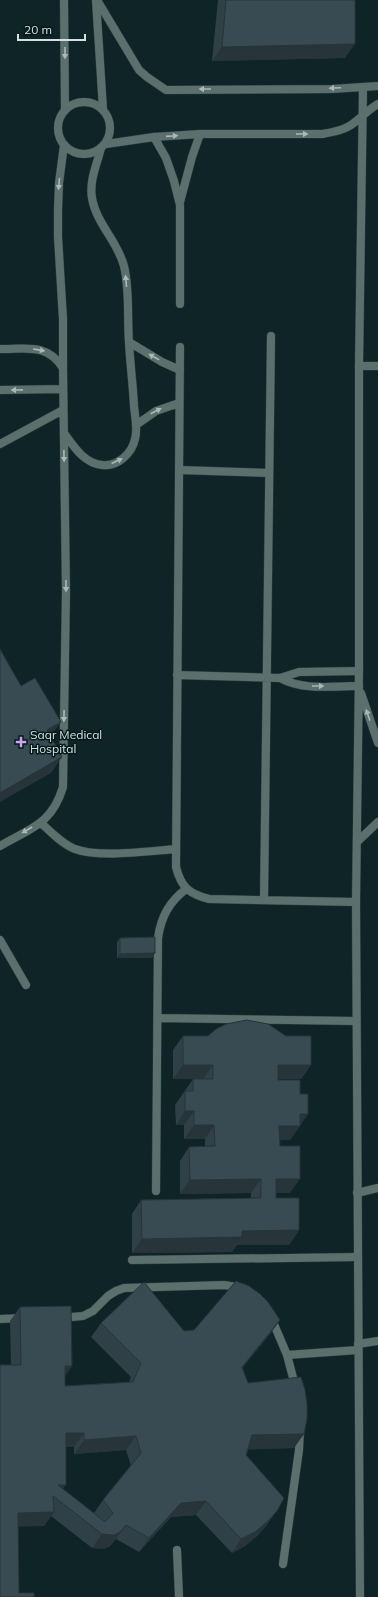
<svg xmlns="http://www.w3.org/2000/svg" width="378" height="1597" viewBox="0 0 378 1597" font-family="Mulish,sans-serif">
	<style>
		.lines { fill: none; stroke-linecap: round; stroke-linejoin: round }
		.lane-casing { stroke: #2b3e40; stroke-width: 9 }
		.street-casing { stroke: #2b3e40; stroke-width: 9 }
		.lane { stroke: #5b6f6c; stroke-width: 8 }
		.street { stroke: #5b6f6c; stroke-width: 8 }
		.wall { fill: #304047; fill-rule: evenodd }
		.shaded-wall { fill: #273439 }
		.building { fill: #384a52; stroke: #273439; fill-rule: evenodd }
		.oneway { fill: #aab8b9 }
		.poi-dot { fill: #c9a5ee; stroke: #061a1c; stroke-width: 1.5 }
		.labels { text-anchor: middle; stroke-width: 3; stroke-linejoin: round; paint-order: stroke }
		.poi-label { font-size: 12px; fill: #d4e0e2; stroke: #061a1c; text-anchor: start }
	</style>
	<rect width="100%" height="100%" fill="#0f2426"/>
	<g class="lines">
		<defs>
			<path id="lane" d="M154 137 166 158 174 181 180 205V304
				M180 202 192 157 200 134
				M129 342 162 362 180 370
				M180 347 176 867C181 887 189 894 209 899L356 902
				M0 349C26 349 47 343 63 368L66 591 63 787C52 824 31 828 0 846
				M359 366H378
				M63 367V319L58 237V210L59 183 64 145
				M0 390 63 389
				M136 425 156 411 179 403
				M64 433C74 447 84 463 102 465 118 467 132 453 135 439 138 429 135 417 134 406 133 385 130 363 129 342 127 317 130 291 124 266 118 242 96 223 92 198 89 181 97 164 101 148
				M0 444 63 410
				M179 470 269 473
				M177 675 280 678 299 672 359 671
				M280 678C304 691 333 686 359 686
				M41 823C51 832 62 844 75 849 98 858 149 851 176 849
				M264 900 271 336
				M0 940 26 985
				M158 1018 356 1021
				M156 1191 158 938C161 917 169 902 186 889
				M357 1193 378 1188
				M132 1260 358 1257
				M271 1317 287 1355 296 1389
				M60 1318 83 1316 93 1311 108 1296 116 1291 124 1288 224 1285 243 1288
				M0 1319 23 1318
				M358 1344 378 1341
				M287 1355 358 1350
				M177 1550 179 1597
				M283 1564 299 1450 300 1430"/>
			<path id="street" d="M64 0 65 110
				M96 0 103 109
				M97 0 139 70 147 77 166 90 332 89 378 86
				M58 128a26 26 0 1 1 52 0a26 26 0 1 1-52 0Z
				M106 144 154 137 200 134H322C333 132 346 130 355 122 363 116 369 109 378 104
				M361 693 378 743
				M357 842 378 822
				M360 1597 356 902 359 671V366L363 87"/>
		</defs>
		<use href="#lane" class="lane-casing"/>
		<use href="#street" class="street-casing"/>
		<use href="#lane" class="lane"/>
		<use href="#street" class="street"/>
	</g>
	<path class="wall" d="M218 0H355L345 58 212 61Z
		M120 938 152 958H117V942Z
		M183 1036 311 1065 301 1079H278V1080L300 1094 308 1114 290 1140H280V1146L290 1193H276V1198L299 1230 289 1245H237L232 1252 132 1253V1214L141 1200 251 1198V1193L180 1194V1161L189 1147 205 1146V1139H184V1125H176L175 1105 193 1079H203H173V1050Z
		M20 1307 72 1366 65 1375V1386L129 1382 131 1377 91 1337 101 1323 184 1331 194 1330 280 1320 270 1334 242 1368 248 1383 294 1448 248 1449 246 1455 267 1525 257 1536 245 1546 232 1553 196 1515 171 1517 139 1552 116 1539 110 1546 104 1549 92 1548 51 1516 44 1526H18L19 1593 0 1597 11 1365 10 1321ZM66 1447H74V1454L126 1450 131 1466 103 1500 94 1513 63 1489Z"/>
	<path class="shaded-wall" d="M355 44 345 58 212 61 222 47Z
		M61 722 49 738 47 730Z
		M62 757 51 773 0 802V793Z
		M155 953 152 958H117L120 954Z
		M183 1065H213L203 1079H173Z
		M278 1065H311L301 1079H268Z
		M185 1111H194L184 1125H176Z
		M300 1114H308L290 1140H269L279 1126Z
		M194 1125H214L205 1139H184Z
		M261 1179 251 1193 180 1194 190 1180Z
		M276 1179H300L290 1193H266Z
		M299 1230 289 1245H237L232 1252 132 1253 142 1239 242 1231Z
		M280 1320 270 1334 232 1381 242 1367Z
		M65 1366H72L62 1380Z
		M66 1433H84L74 1447H56Z
		M304 1434 294 1448 242 1450 252 1435Z
		M136 1436 126 1450 74 1454 84 1440Z
		M58 1485H66L56 1498Z
		M206 1501 196 1515 171 1517 139 1552 149 1538 181 1503Z
		M277 1511 267 1525 257 1536 245 1546 232 1553 241 1539Z
		M54 1512 44 1526 8 1527 18 1513Z
		M126 1525 116 1539 110 1546 104 1549 92 1548 102 1534Z"/>
	<path class="building" d="M226 0H355V44L222 47Z
		M0 649 21 686 35 678 61 722 47 730 62 757 0 793Z
		M155 937V953L120 954V938Z
		M247 1020 268 1024 286 1036H311V1065H278V1080H300V1094H308V1114H300V1126H279L280 1146H300V1179H276V1198H299V1230L242 1231V1237L142 1239 141 1200 261 1198V1179L190 1180 189 1147 215 1146 214 1125H194V1111H185V1091H193V1079H213V1065H183V1036H208L216 1029 226 1024Z
		M236 1281 249 1286 260 1294 268 1302 280 1320 242 1367 248 1383 301 1377 305 1390 307 1404V1419L304 1434 252 1435 246 1455 284 1498 277 1511 267 1522 255 1532 241 1539 206 1501 181 1503 149 1538 126 1525 120 1532 114 1535 102 1534 53 1496 54 1512 18 1513 19 1593H34V1597H0V1365H21L20 1307 71 1306 72 1366H65V1386L133 1382 141 1363 101 1323 144 1282 184 1331 194 1330ZM66 1433H84V1440L136 1436 141 1453 103 1500 113 1513 105 1522 58 1485H66Z"/>
	<defs><path id="oneway-solid" d="M-6-.8H1V-3.2L6.5 0L1 3.2V.8H-6Z"/></defs>
	<g class="oneway">
		<use href="#oneway-solid" transform="translate(65 53) rotate(90)"/>
		<use href="#oneway-solid" transform="translate(335 88) rotate(177)"/>
		<use href="#oneway-solid" transform="translate(205 89) rotate(180)"/>
		<use href="#oneway-solid" transform="translate(302 134)"/>
		<use href="#oneway-solid" transform="translate(172 136) rotate(-4)"/>
		<use href="#oneway-solid" transform="translate(59 184) rotate(95)"/>
		<use href="#oneway-solid" transform="translate(126 281) rotate(-95)"/>
		<use href="#oneway-solid" transform="translate(39 350) rotate(9)"/>
		<use href="#oneway-solid" transform="translate(154 357) rotate(-151)"/>
		<use href="#oneway-solid" transform="translate(17 390) rotate(179)"/>
		<use href="#oneway-solid" transform="translate(156 411) rotate(-27)"/>
		<use href="#oneway-solid" transform="translate(64 456) rotate(89)"/>
		<use href="#oneway-solid" transform="translate(117 461) rotate(-25)"/>
		<use href="#oneway-solid" transform="translate(66 586) rotate(90)"/>
		<use href="#oneway-solid" transform="translate(318 686)"/>
		<use href="#oneway-solid" transform="translate(368 715) rotate(-109)"/>
		<use href="#oneway-solid" transform="translate(64 716) rotate(91)"/>
		<use href="#oneway-solid" transform="translate(27 830) rotate(150)"/>
	</g>
	<path class="poi-dot" d="M19 736h4v4h4v4h-4v4h-4v-4h-4v-4h4z"/>
	<g class="labels">
		<g class="poi-label">
			<text x="30" y="739">Saqr Medical<tspan x="30" dy="14">Hospital</tspan></text>
		</g>
	</g>
	<path d="M18 34v6h67v-6" fill="none" stroke="#d4e0e2" stroke-width="2"/>
	<text x="24" y="34" font-size="12" fill="#d4e0e2" stroke="#061a1c" stroke-width="3" paint-order="stroke">20 m</text>
</svg>
